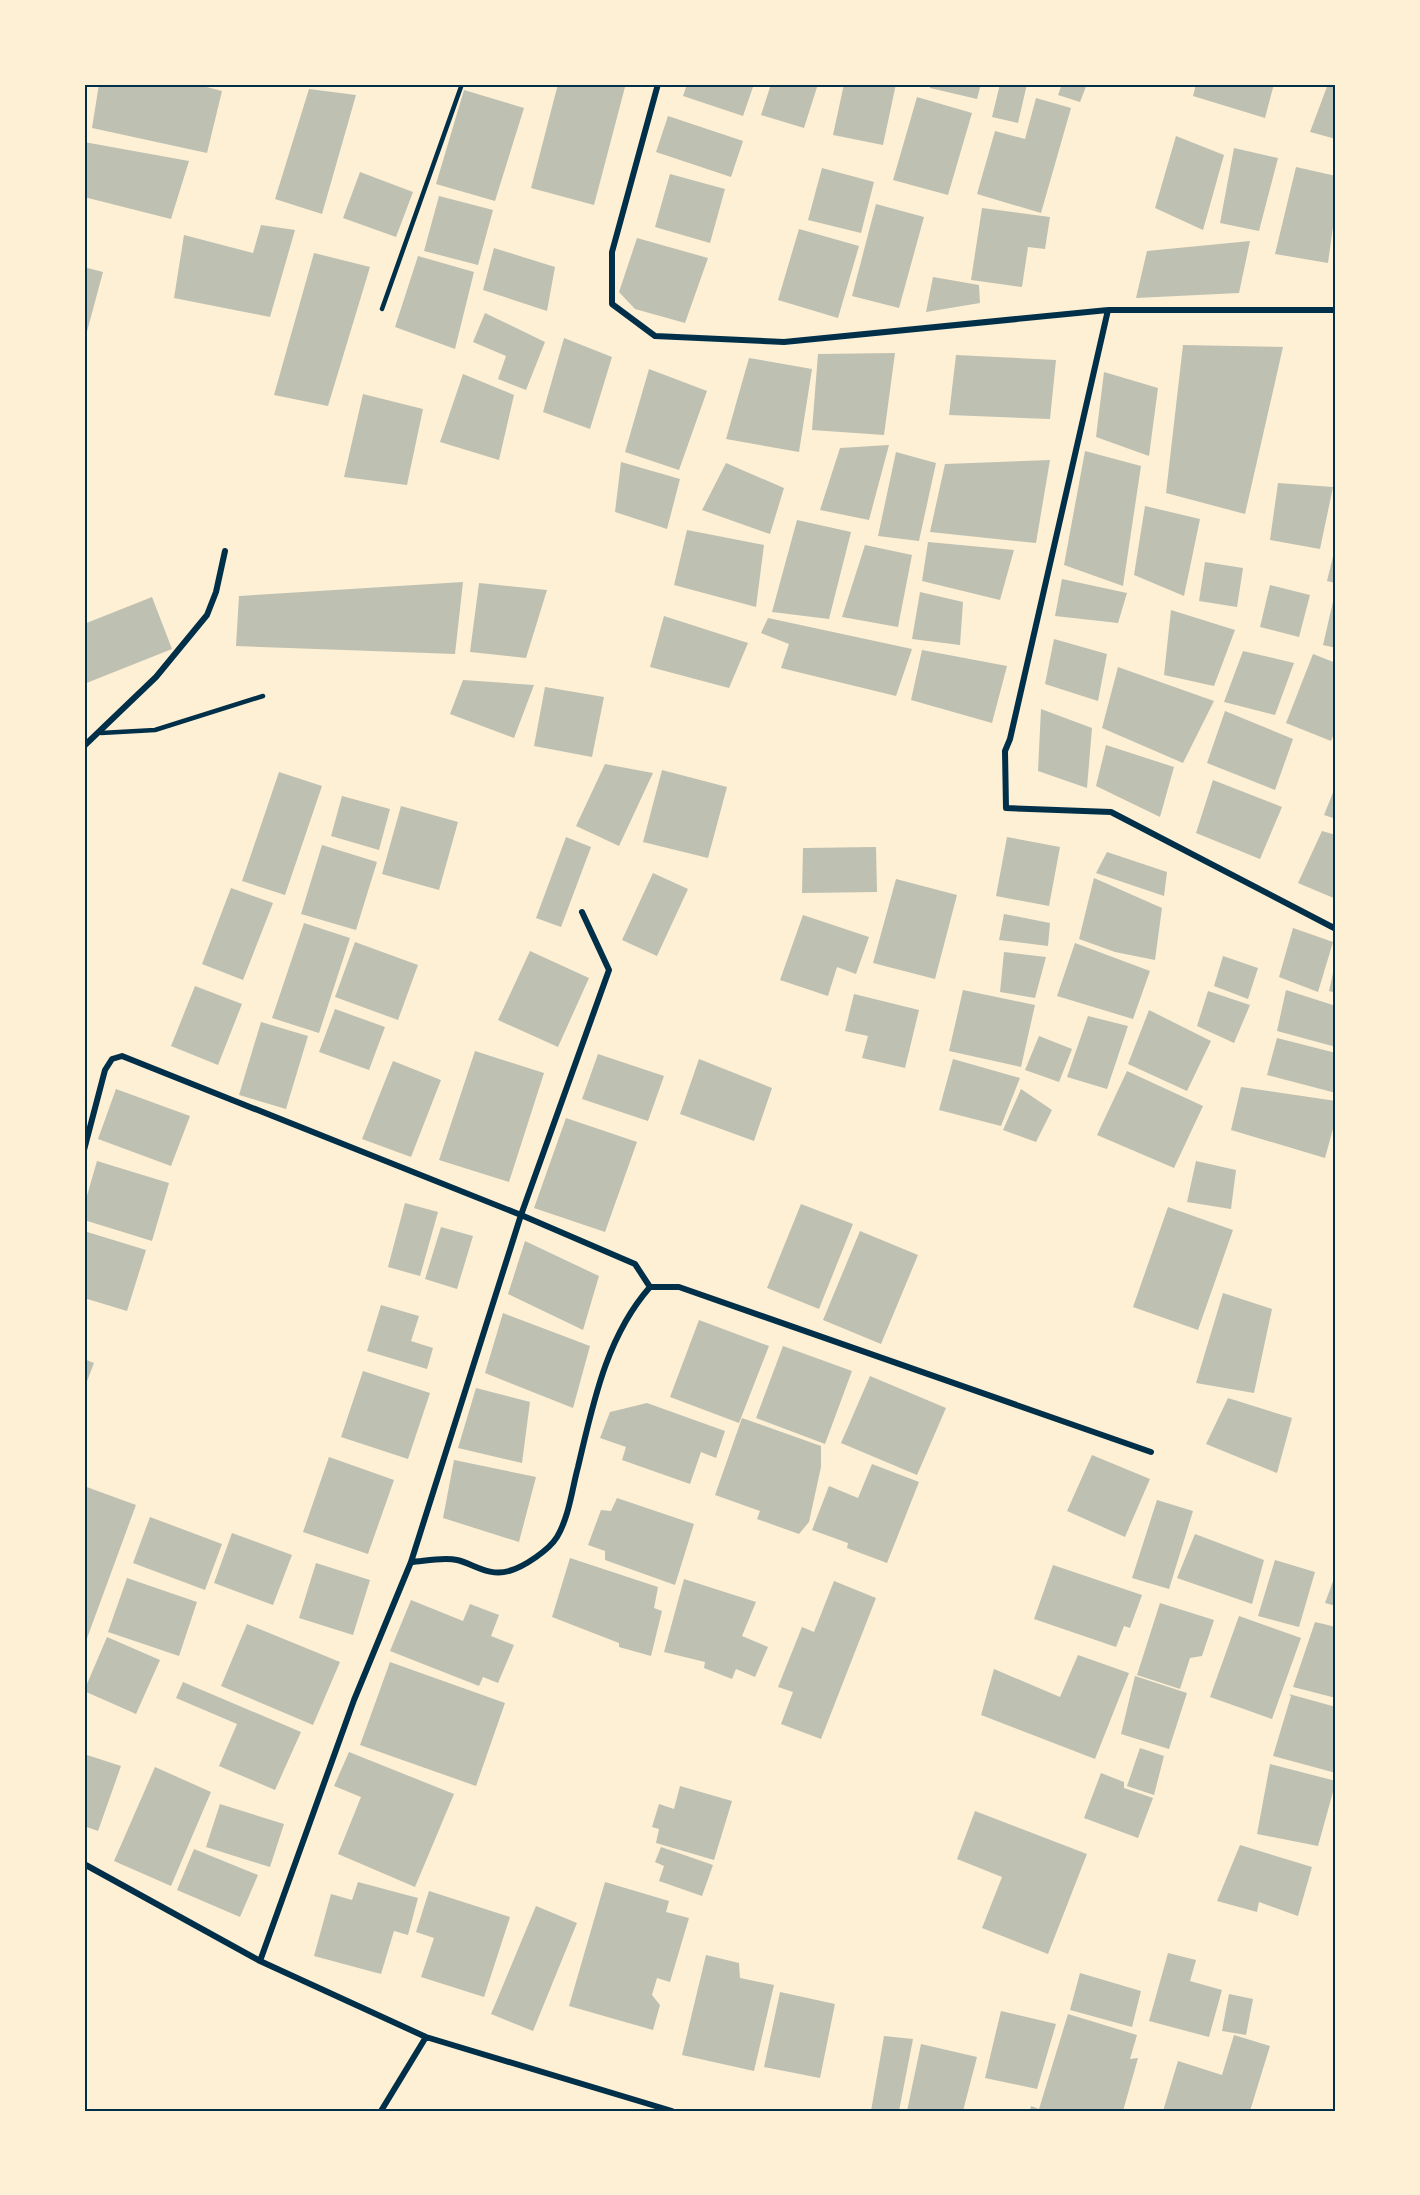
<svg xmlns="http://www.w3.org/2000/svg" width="1420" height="2195" viewBox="0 0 1420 2195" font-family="'Varela Round',sans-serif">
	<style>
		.building { fill: #bec0b2 }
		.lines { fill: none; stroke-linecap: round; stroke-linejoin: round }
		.service { stroke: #003049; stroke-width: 4.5 }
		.minor { stroke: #003049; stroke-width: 6 }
		.neatline { fill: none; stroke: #003049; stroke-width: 2 }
	</style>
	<rect width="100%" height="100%" fill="#fdf0d5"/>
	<path class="building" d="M99 84H195L222 91 207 153 92 128Z
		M558 84H612L625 87 594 205 531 188Z
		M687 84H754L743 116 683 96Z
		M771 84H818L804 128 761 115Z
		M844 84H896L883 145 833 135Z
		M930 84H981L977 99 930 88Z
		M1000 84H1027L1018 123 992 117Z
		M1062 84H1087L1080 102 1058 95Z
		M1196 84H1274L1265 118 1193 96Z
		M1328 84H1336V139L1310 132Z
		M309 89 356 95 322 214 275 199Z
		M464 90 524 108 495 201 436 184Z
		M917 97 972 113 948 195 893 180Z
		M1036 98 1071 108 1041 213 977 194 995 131 1025 139Z
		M668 116 743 141 731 177 656 152Z
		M1176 136 1224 155 1203 230 1155 208Z
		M84 142 189 161 171 219 84 197Z
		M1234 148 1278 158 1259 231 1220 223Z
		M1296 167 1336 176V205L1328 263 1275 254Z
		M822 168 874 182 861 233 808 220Z
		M360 172 413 192 396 237 343 218Z
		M670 174 725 189 710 243 655 227Z
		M439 196 493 210 478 265 424 251Z
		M876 204 924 217 899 308 852 296Z
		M982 208 1050 217 1045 249 1028 247 1022 287 971 280Z
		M261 225 295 230 270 317 174 298 184 235 253 253Z
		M799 229 859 246 838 318 778 300Z
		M637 238 708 258 685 323 635 309 619 292Z
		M1250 241 1239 293 1136 298 1147 251Z
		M494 248 555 267 547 311 483 290Z
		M314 253 370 267 328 406 274 395Z
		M418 256 474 272 455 349 395 327Z
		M84 267 103 272 85 339H84Z
		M933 277 979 285 980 303 926 312Z
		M485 313 545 342 526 390 498 379 506 356 473 342Z
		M564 338 612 357 590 429 543 412Z
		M1183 345 1283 347 1245 514 1166 493Z
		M895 353 884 435 812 430 818 354Z
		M956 355 1056 360 1050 419 949 415Z
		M749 358 812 369 799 452 726 439Z
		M649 369 707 391 679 470 625 452Z
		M1104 372 1158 388 1149 456 1096 437Z
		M463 374 514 395 499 460 440 442Z
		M363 394 423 409 407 485 344 477Z
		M889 445 869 520 820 510 840 448Z
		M1085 451 1141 466 1123 586 1064 565Z
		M896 452 936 463 919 541 878 536Z
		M1050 460 1036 543 930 532 945 464Z
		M621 462 680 479 667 529 615 512Z
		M726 463 784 488 770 534 702 510Z
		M1278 483 1333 487 1320 549 1270 540Z
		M1145 506 1200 519 1184 596 1134 575Z
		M797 520 851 532 829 619 772 612Z
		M687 530 764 545 756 607 674 585Z
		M928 542 1014 550 1000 600 922 581Z
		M865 545 912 555 898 627 842 617Z
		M1335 548H1336V583L1327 581Z
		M1205 562 1243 568 1237 607 1199 601Z
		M1062 579 1127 593 1118 623 1055 616Z
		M463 582 455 654 236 646 239 596Z
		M479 583 547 590 526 658 470 652Z
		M1270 585 1310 595 1299 637 1260 627Z
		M920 592 963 602 960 645 912 639Z
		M1335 593H1336V648L1323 645Z
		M152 597 172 649 84 684V624Z
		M1171 610 1235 630 1214 686 1164 675Z
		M664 616 748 643 729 688 650 667Z
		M768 618 912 649 896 696 781 668 789 644 761 633Z
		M1054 639 1107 654 1098 701 1045 684Z
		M922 650 1007 666 992 723 911 700Z
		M1243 651 1294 663 1275 715 1224 702Z
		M1313 654 1336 663V729L1331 741 1286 723Z
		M1118 667 1214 701 1183 763 1102 728Z
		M463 680 534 685 514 738 450 714Z
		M545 687 604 697 592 757 534 746Z
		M1041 709 1092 728 1087 788 1038 771Z
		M1225 711 1293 739 1275 790 1207 763Z
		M1106 745 1174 767 1160 817 1096 786Z
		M605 764 653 773 619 846 576 826Z
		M662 770 727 787 708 858 643 842Z
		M279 772 322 786 285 895 242 881Z
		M1213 780 1282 807 1260 859 1196 833Z
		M1336 785V819L1324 815Z
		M342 796 390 809 379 850 331 836Z
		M401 806 458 822 439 890 382 874Z
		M1322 831 1336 835V899L1298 883Z
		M566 837 591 847 561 927 536 918Z
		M1007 837 1060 847 1049 906 996 896Z
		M322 845 377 862 356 930 301 914Z
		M876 847 877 892 802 893 803 848Z
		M1107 852 1167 872 1164 896 1096 873Z
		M653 873 688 889 657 956 622 940Z
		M1094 878 1162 908 1155 960 1115 952 1079 939Z
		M896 879 957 895 935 979 873 963Z
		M231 888 273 903 243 980 202 964Z
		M1004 914 1050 923 1048 946 999 940Z
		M803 915 869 937 856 974 837 967 828 996 780 980Z
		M304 923 350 938 319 1033 272 1018Z
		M1293 928 1333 942 1318 992 1279 977Z
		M355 942 418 965 398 1020 335 997Z
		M1075 943 1150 971 1133 1019 1057 996Z
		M530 951 589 978 558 1047 498 1020Z
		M1004 952 1046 957 1035 998 1000 992Z
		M1223 956 1258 968 1248 999 1214 986Z
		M1335 964 1336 965V993L1329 991Z
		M195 986 242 1004 218 1065 171 1046Z
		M963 990 1035 1005 1021 1067 949 1051Z
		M1286 990 1336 1006V1047L1277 1031Z
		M1208 991 1250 1005 1234 1043 1197 1026Z
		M854 994 919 1010 905 1068 862 1058 868 1036 845 1031Z
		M335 1009 385 1027 369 1070 319 1052Z
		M1149 1010 1211 1041 1187 1091 1128 1064Z
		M1088 1016 1128 1026 1107 1089 1067 1077Z
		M261 1022 308 1036 286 1109 239 1095Z
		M1039 1036 1072 1049 1059 1082 1025 1070Z
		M1277 1038 1336 1053V1093L1267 1075Z
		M475 1051 544 1073 509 1182 439 1160Z
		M598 1054 664 1076 648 1121 582 1099Z
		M699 1059 772 1088 754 1141 680 1114Z
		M953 1059 1020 1078 1001 1126 939 1110Z
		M393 1061 441 1080 411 1157 362 1139Z
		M1127 1071 1203 1106 1174 1168 1097 1135Z
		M1241 1087 1336 1101V1118L1325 1158 1231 1130Z
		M116 1089 190 1116 171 1166 98 1139Z
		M1021 1089 1052 1110 1036 1142 1003 1130Z
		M566 1118 637 1142 605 1232 534 1208Z
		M97 1161 169 1183 152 1241 84 1220V1206Z
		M1196 1161 1236 1170 1231 1209 1187 1202Z
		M405 1203 438 1212 420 1276 388 1267Z
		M801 1204 853 1224 819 1309 767 1288Z
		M1168 1207 1233 1230 1198 1330 1133 1307Z
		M441 1227 473 1236 457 1289 425 1279Z
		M84 1231 146 1250 127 1311 84 1298Z
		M860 1231 918 1255 881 1344 823 1320Z
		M525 1241 599 1276 583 1330 508 1294Z
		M1223 1293 1272 1309 1254 1393 1196 1383Z
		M381 1305 419 1316 411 1341 433 1348 427 1369 367 1351Z
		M503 1313 590 1346 573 1408 485 1373Z
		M699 1320 769 1346 739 1423 670 1397Z
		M783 1346 852 1371 825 1444 756 1418Z
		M84 1359 94 1363 84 1389Z
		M363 1371 430 1393 408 1459 341 1437Z
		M870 1376 946 1408 917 1475 841 1443Z
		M476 1388 530 1402 522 1463 458 1448Z
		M1228 1398 1292 1418 1277 1473 1206 1444Z
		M647 1403 725 1431 716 1458 701 1452 690 1484 622 1460 626 1447 600 1438 610 1412Z
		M742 1418 821 1446V1467L809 1522 799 1534 757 1519 760 1511 715 1495Z
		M1092 1455 1150 1479 1125 1537 1067 1511Z
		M329 1457 394 1480 368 1554 303 1532Z
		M454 1460 536 1477 519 1542 443 1518Z
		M872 1464 919 1482 887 1563 847 1548 848 1543 812 1530 829 1486 858 1498Z
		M84 1486 136 1505 86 1641 84 1640Z
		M617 1498 694 1524 675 1585 605 1560V1551L588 1545 601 1510 611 1511Z
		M1157 1500 1193 1511 1169 1589 1132 1578Z
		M150 1517 222 1544 205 1590 133 1563Z
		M232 1533 292 1555 273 1605 214 1583Z
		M1195 1534 1264 1560 1252 1604 1177 1578Z
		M570 1558 658 1587 654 1608 662 1611 651 1656 619 1647V1643L552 1617Z
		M1275 1560 1315 1572 1299 1627 1258 1616Z
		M316 1563 370 1580 353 1635 299 1618Z
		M1053 1565 1142 1595 1130 1628 1124 1626 1116 1647 1034 1619Z
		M1336 1573V1606L1325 1603Z
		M127 1578 197 1602 179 1656 108 1632Z
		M684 1579 756 1602 742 1636 768 1647 755 1677 736 1669 732 1679 704 1668 705 1662 664 1652Z
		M834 1581 876 1598 821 1739 781 1724 793 1692 778 1687 802 1627 814 1632Z
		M411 1600 463 1621 470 1604 499 1615 491 1636 514 1645 498 1683 483 1677 479 1686 390 1651Z
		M1160 1603 1214 1620 1202 1656 1190 1658 1180 1689 1137 1675Z
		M1239 1616 1301 1638 1272 1719 1210 1697Z
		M1315 1622 1336 1627V1698L1293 1687Z
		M247 1624 340 1662 313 1725 221 1686Z
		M107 1637 160 1660 136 1714 84 1691Z
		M1078 1655 1129 1673 1095 1759 981 1715 994 1669 1060 1697Z
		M390 1662 505 1703 476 1786 360 1745Z
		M1135 1676 1187 1693 1169 1749 1121 1734Z
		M183 1682 301 1732 275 1790 219 1766 237 1724 176 1698Z
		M1289 1694 1336 1707V1773L1273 1756 1291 1696Z
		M1140 1748 1164 1756 1154 1795 1127 1786Z
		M349 1752 454 1794 415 1887 338 1854 361 1797 334 1786Z
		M84 1754 121 1766 98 1831 84 1826Z
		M1270 1764 1336 1781 1318 1846 1257 1834Z
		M155 1767 211 1792 171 1886 114 1861Z
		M1101 1773 1124 1782V1788L1153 1798 1138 1838 1084 1818Z
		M680 1786 732 1801 714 1860 656 1843 659 1829 652 1827 659 1804 674 1809Z
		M220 1804 284 1824 270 1867 206 1847Z
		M975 1811 1087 1854 1048 1954 982 1928 1002 1877 957 1859Z
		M1240 1845 1312 1867 1298 1916 1259 1902 1257 1912 1217 1901Z
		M661 1847 713 1865 702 1896 659 1881 664 1866 655 1862Z
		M194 1849 258 1875 240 1917 177 1890Z
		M358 1882 418 1898 408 1935 394 1931 381 1974 314 1956 331 1894 352 1900Z
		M605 1882 669 1901 666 1912 689 1918 670 1982 657 1978 652 1995 660 2005 653 2030 569 2006Z
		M429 1891 510 1917 484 1997 421 1977 434 1938 416 1932Z
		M536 1906 577 1923 533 2031 491 2014Z
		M1168 1953 1196 1960 1190 1981 1222 1990 1209 2037 1149 2021Z
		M706 1955 739 1963 740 1978 774 1985 754 2071 682 2055Z
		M1080 1973 1141 1991 1132 2027 1070 2010Z
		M780 1992 835 2004 820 2078 764 2067Z
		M1229 1994 1253 1999 1246 2035 1222 2031Z
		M1001 2011 1056 2024 1037 2089 985 2078Z
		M1068 2014 1137 2035 1130 2059 1138 2058 1123 2111H1030L1031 2106 1039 2109Z
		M1234 2035 1270 2046 1250 2111H1163L1178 2061 1222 2075Z
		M884 2036 913 2039 899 2111H871Z
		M921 2044 977 2057 963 2111H907Z"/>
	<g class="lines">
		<path class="service" d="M382 309 462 84
			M101 733 155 730 263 696"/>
		<path class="minor" d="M658 84 612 252V304L655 336 784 342 1108 310H1336
			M1108 310 1010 739 1005 751 1006 808 1111 812 1336 929
			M84 746 156 677 207 615 216 592 225 551
			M84 1150 105 1070 112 1059 122 1056 521 1215 635 1264 650 1287
			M411 1562C425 1561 443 1557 457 1560 474 1564 489 1577 509 1571 524 1567 549 1550 557 1537 569 1517 572 1489 578 1467 593 1404 606 1337 650 1287H679L1151 1452
			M84 1864 260 1961 426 2037 672 2111
			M260 1961 354 1700 411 1562 521 1215 609 970 582 912
			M381 2111 426 2037"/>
	</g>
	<rect width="1420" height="2195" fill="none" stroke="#fdf0d5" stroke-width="171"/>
	<rect x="86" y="86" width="1248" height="2024" class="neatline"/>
</svg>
